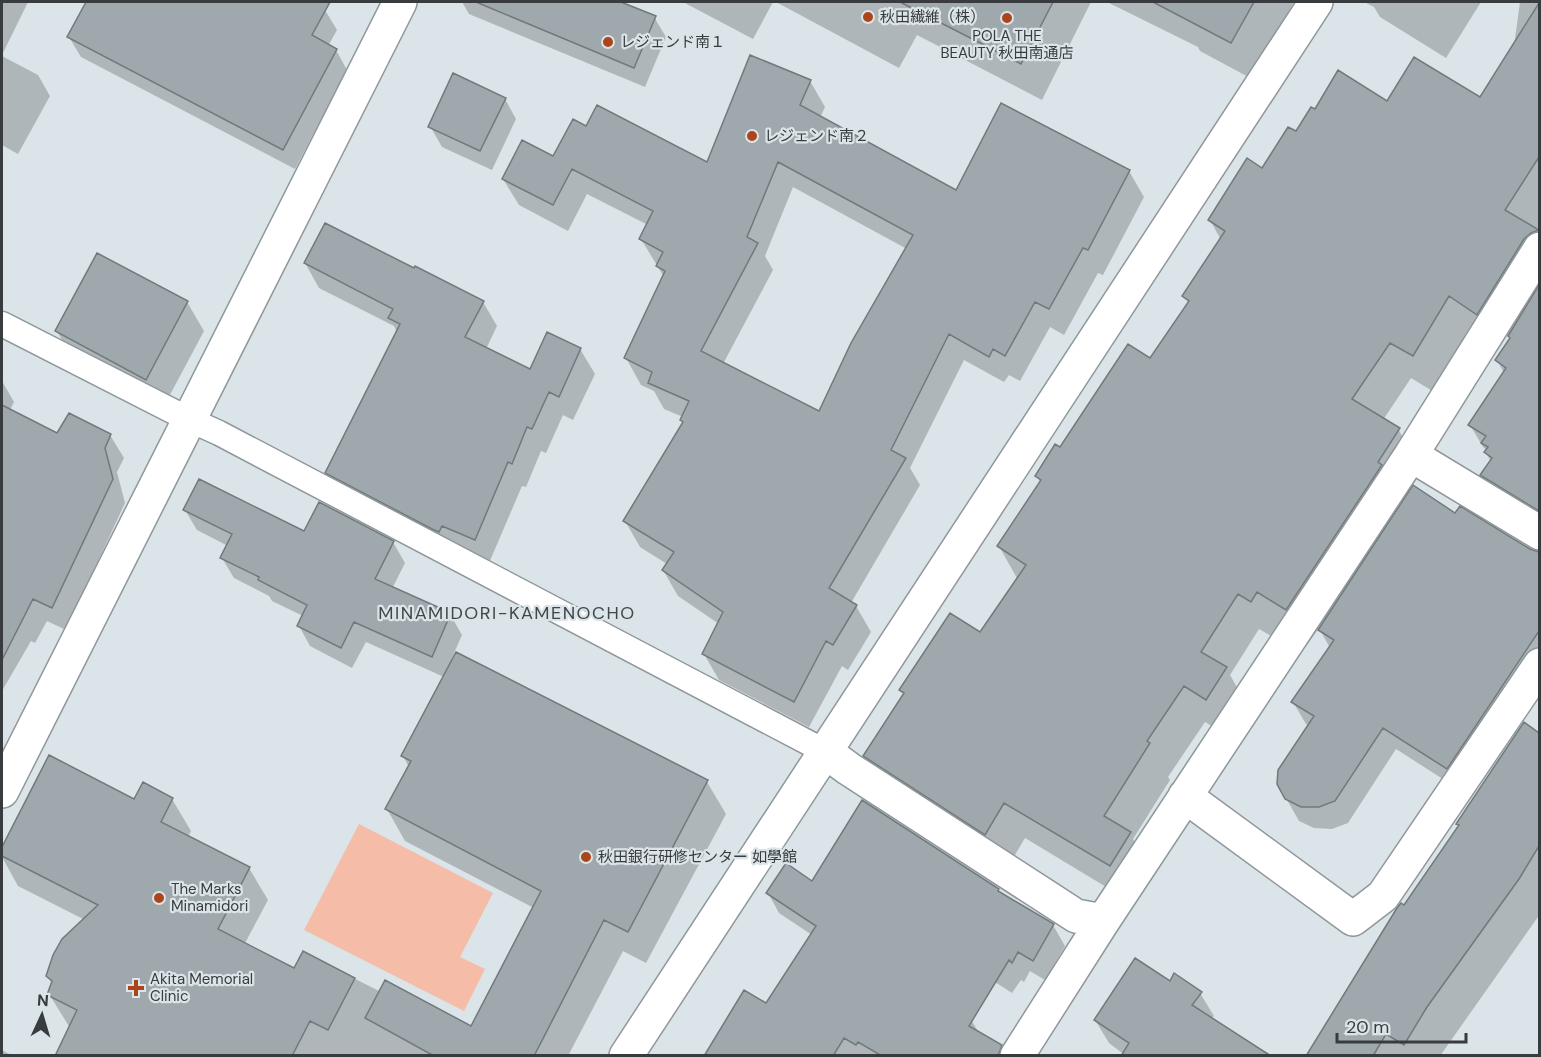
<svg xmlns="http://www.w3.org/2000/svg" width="1541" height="1057" viewBox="0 0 1541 1057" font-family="'DM Sans','Noto Sans JP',sans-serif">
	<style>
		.green { fill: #f5bca8 }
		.shadow { fill: #0003; fill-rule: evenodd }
		.building { fill: #9fa8ac; stroke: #71797d; stroke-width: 1.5; fill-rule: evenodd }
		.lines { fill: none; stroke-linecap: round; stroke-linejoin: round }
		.service-casing { stroke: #8f979b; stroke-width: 27 }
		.minor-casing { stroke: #8f979b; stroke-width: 36 }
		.tertiary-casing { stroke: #8f979b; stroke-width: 36 }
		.service { stroke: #fff; stroke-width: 24 }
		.minor { stroke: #fff; stroke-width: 33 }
		.tertiary { stroke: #fff; stroke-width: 33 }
		.poi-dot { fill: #ab451c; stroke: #dbe4e8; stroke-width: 2 }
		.labels { text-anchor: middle; stroke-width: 4.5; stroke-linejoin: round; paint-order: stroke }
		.poi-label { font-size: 15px; fill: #393c3e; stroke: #dbe4e8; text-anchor: start }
		.quarter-label { font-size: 18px; letter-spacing: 1.5px; fill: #3f474a; stroke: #dbe4e8 }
	</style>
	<rect width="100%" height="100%" fill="#dbe4e8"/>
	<path class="green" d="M359 824 493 893 460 957 485 969 464 1011 304 930Z"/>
	<path class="shadow" d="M2 2H28L2 55Z
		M88 2H310L325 10 337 30 328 46 336 50 347 70 295 169 81 57 69 37Z
		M462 2H617L654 17 666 37 645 87 469 14Z
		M683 2H773L753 39Z
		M776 2H1091L1042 100 917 35 899 68Z
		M1107 2H1294L1252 79 1200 51 1198 47Z
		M1364 2H1481L1446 58 1380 17 1374 7Z
		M1520 2H1540V225L1536 230 1540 233V524L1495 497 1482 475 1491 462 1486 452 1487 450 1483 447 1470 425 1504 373 1497 360 1511 339 1508 334 1498 350 1470 332 1434 392 1411 378 1383 420 1398 429 1419 465 1399 497 1403 504 1456 515 1530 551 1540 553V670L1460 790 1396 749 1348 823 1332 829 1314 828 1299 821 1286 798 1309 726 1306 724 1293 702 1330 648 1319 628 1307 645 1278 628 1273 637 1259 629 1230 675 1247 705 1228 736 1205 722 1168 777 1170 780 1133 839 1151 870 1131 902 1025 838 1006 870 886 792 865 756 904 696 901 690 981 635 1018 580 999 546 1040 482 1037 476 1060 449 1151 360 1189 304 1184 296 1221 240 1210 220 1262 170 1315 111 1388 103 1481 99 1514 46Z
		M2 56 38 75 50 96 18 154 2 145Z
		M810 81 825 107 820 118 956 192 1129 171 1144 197 1103 275 1098 273 1064 335 1050 327 1020 381 1009 375 1004 382 964 360 910 468 920 485 851 603 856 606 871 632 848 670 842 666 809 727 719 680 704 654 719 624 678 596 663 570 667 564 640 547 625 521 683 424 681 420 683 417 664 409 654 391 641 385 626 358 664 277 641 239 648 225 587 194 568 231 519 205 503 179 554 158 587 128 707 164ZM793 187 907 249 820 413 723 364 773 270 765 256Z
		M505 99 516 119 492 170 442 147 430 126Z
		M305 263 483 302 497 326 486 349 531 371 548 334 580 349 595 374 573 420 563 415 546 453 541 451 526 487 522 486 489 563 341 497 327 473 397 332 394 326 319 288Z
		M187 302 204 331 163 408 74 361 57 331Z
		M2 381 14 402 10 410 58 435H110L124 458 117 472 125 503 66 630 47 621 35 643 31 641 2 691Z
		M320 504 393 542 405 563 393 587 450 614 462 635 451 660 707 782 726 814 646 963 623 951 568 1056H396L393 1054 392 1056H57L70 1028 49 994 52 984 48 976 85 920 18 886 2 857V851L49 757 135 801 172 799 191 831 188 837 249 868 268 900 244 945 295 970 304 953 381 992 471 1028 534 908 405 841 387 809 409 767 403 756 444 677 366 642 352 668 310 646 299 626 303 616 272 601 269 596 234 578 222 558 228 546 197 530 185 510 304 533Z
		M1524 724 1540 735V914L1440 1056H1337L1404 907 1460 827 1458 824Z
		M813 883 998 890 1001 894 1053 925 1065 946 1045 980 1030 971 1024 982 1021 980 1012 993 956 957 972 1021 980 1035 994 1043 1001 1056H706L766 1005 812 935 779 913 768 893Z
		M1170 983 1200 993 1214 1016 1211 1019 1273 1056H1126L1109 1043 1095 1020Z
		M2 1050 13 1056H2Z"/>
	<path class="building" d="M86 2H330L312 35 337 49 283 150 67 37Z
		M476 2H621L656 16 634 68Z
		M900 2H1053L1021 64Z
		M1153 2H1254L1231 43Z
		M1539 3V157L1505 210 1539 230 1531 233 1524 239 1477 315 1449 296 1413 356 1390 343 1352 399 1400 428 1378 462 1382 465 1286 610 1257 592 1251 602 1238 594 1201 652 1227 667 1206 700 1184 686 1147 741 1150 743 1104 816 1131 832 1110 866 1004 803 985 835 863 756 904 693 899 690 950 613 980 632 1026 565 997 546 1041 480 1035 476 1055 444 1060 447 1128 344 1150 358 1189 301 1182 296 1225 231 1208 220 1247 158 1262 168 1288 127 1296 131 1311 107 1315 109 1338 70 1387 101 1414 57 1480 97Z
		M750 55 811 80 800 105 956 190 1001 103 1130 170 1088 250 1083 248 1049 309 1035 302 1005 356 993 349 989 357 949 334 891 450 906 458 829 588 857 605 833 645 826 641 794 702 702 654 723 612 662 570 674 552 623 521 683 422 680 420 689 401 648 383 652 372 624 358 665 271 656 266 663 252 639 239 653 211 572 169 553 205 502 179 522 140 553 156 573 119 586 126 597 105 707 162ZM778 162 913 235 851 343 819 411 701 351 758 243 747 237Z
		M453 73 506 98 480 151 428 127Z
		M325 223 414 268 415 266 484 301 465 337 530 369 547 332 581 348 559 397 549 392 532 429 527 427 512 464 508 462 475 540 442 526 439 532 432 529 325 473 400 324 388 318 393 309 304 263Z
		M97 253 188 301 146 380 55 331Z
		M1539 285V511L1480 475 1492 458 1484 452 1488 447 1481 443 1486 436 1468 425 1506 368 1495 360 1510 338 1508 336Z
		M2 405 57 433 69 413 111 434 105 448 113 479 52 608 33 599 2 660Z
		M199 479 304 531 319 502 394 541 375 579 451 613 432 657 354 622 341 648 297 626 307 605 258 580 259 577 220 558 232 534 183 510Z
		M1413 485 1455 513 1460 506 1530 549 1539 552V631L1447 769 1383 728 1335 801 1319 807H1301L1285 799 1277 784 1278 770 1314 716 1291 702 1334 640 1318 630Z
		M456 652 708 780 628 932 604 920 534 1056H434L365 1018 385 980 471 1026 541 891 385 809 411 761 401 756Z
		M1524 722 1539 733V846L1519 879 1427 1007 1404 1045 1386 1034 1373 1056H1306L1397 908 1401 903 1404 905 1459 825 1456 824Z
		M49 755 134 799 143 782 173 798 161 822 250 867 218 929 294 968 303 951 355 978 328 1030 310 1021 292 1056H55L77 1010 47 995 52 981 46 976 53 955 62 939 98 905 2 856V847Z
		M862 800 999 889 998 891 1054 924 1033 961 1018 952 1012 963 1009 960 969 1026 1002 1045 998 1056H882L858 1042 856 1045 844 1038 833 1056H704L744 990 766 1003 816 926 766 893 786 863 812 881Z
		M1135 958 1170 981 1174 973 1202 992 1192 1005 1271 1056H1121L1129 1043 1094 1020Z"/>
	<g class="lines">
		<defs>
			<path id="service" d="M2 324 188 419 219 433 826 752"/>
			<path id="minor" d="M1411 455 1540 533
				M826 752 849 769 1076 916 1103 921
				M1185 796 1353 919 1383 896 1540 665
				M626 1056 1316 2
				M1017 1056 1103 921 1411 455 1540 249"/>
			<path id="tertiary" d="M2 791 400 2"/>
		</defs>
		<use href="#service" class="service-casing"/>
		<use href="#minor" class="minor-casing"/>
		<use href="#tertiary" class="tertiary-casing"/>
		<use href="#service" class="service"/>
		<use href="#minor" class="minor"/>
		<use href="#tertiary" class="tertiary"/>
	</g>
	<g class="poi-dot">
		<circle cx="868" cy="17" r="6"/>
		<circle cx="1007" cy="18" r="6"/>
		<circle cx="608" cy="42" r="6"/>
		<circle cx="752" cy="136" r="6"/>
		<circle cx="586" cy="857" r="6"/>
		<circle cx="159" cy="898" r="6"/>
		<path d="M133 979h6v6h6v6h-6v6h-6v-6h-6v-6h6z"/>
	</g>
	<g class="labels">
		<g class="poi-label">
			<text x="880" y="22">秋田繊維（株）</text>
			<text x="1007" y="41" text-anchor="middle">POLA THE<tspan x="1007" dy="17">BEAUTY 秋田南通店</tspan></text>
			<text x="620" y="47">レジェンド南１</text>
			<text x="764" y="141">レジェンド南２</text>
			<text x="598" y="862">秋田銀行研修センター 如學館</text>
			<text x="171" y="894">The Marks<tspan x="171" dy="17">Minamidori</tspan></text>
			<text x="150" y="984">Akita Memorial<tspan x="150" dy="17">Clinic</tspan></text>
		</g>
		<g class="quarter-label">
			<text x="507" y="619">MINAMIDORI-KAMENOCHO</text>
		</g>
	</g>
	<rect width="1541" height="1057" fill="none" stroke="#393c3e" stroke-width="6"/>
	<g transform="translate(42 1015) rotate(4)" stroke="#dbe4e8" stroke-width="4.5" paint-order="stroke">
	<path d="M0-4.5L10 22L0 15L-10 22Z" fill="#393c3e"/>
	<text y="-9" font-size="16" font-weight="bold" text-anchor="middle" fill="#393c3e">N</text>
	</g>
	<path d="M1337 1033v9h129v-9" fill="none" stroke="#393c3e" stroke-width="3"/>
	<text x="1346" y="1033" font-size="18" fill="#393c3e" stroke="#dbe4e8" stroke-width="4.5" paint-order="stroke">20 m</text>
</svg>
